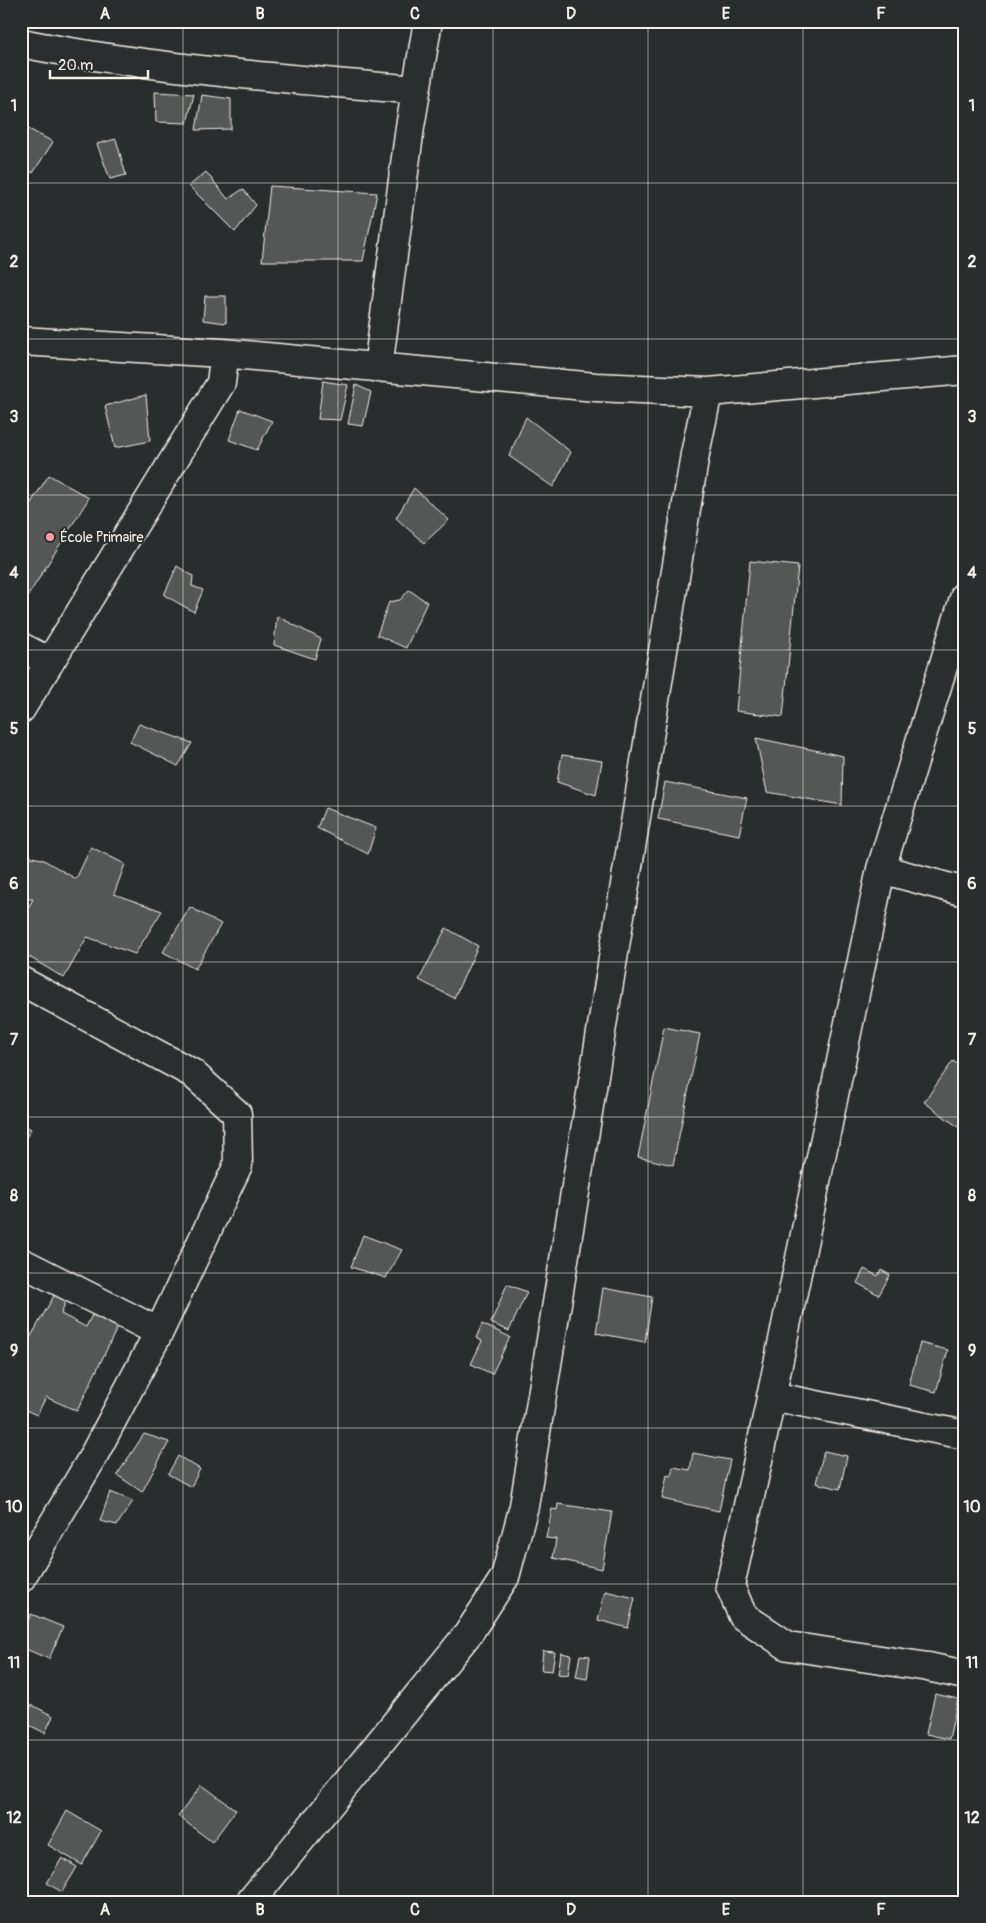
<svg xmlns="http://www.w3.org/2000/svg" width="986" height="1923" viewBox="0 0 986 1923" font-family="Pangolin,sans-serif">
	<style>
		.building { fill: #555756; stroke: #f4f1e8 }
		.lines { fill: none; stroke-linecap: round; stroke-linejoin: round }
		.minor-casing { stroke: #f4f1e8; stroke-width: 31 }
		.minor { stroke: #2a2d2e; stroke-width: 28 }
		.grid { fill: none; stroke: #f4f1e8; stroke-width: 1; stroke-opacity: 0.55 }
		.poi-dot { fill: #ff9aa2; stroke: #2a2d2e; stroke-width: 2 }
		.labels { text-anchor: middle; stroke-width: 4; stroke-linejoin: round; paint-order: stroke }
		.poi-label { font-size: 14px; fill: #f4f1e8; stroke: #2a2d2e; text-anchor: start }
		.neatline { fill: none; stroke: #f4f1e8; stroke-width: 2 }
		.grid-label { font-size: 16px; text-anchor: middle; font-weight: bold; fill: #f4f1e8 }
	</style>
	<rect width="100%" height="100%" fill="#2a2d2e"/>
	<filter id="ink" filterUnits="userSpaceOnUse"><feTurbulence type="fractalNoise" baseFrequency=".02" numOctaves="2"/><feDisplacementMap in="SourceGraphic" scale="10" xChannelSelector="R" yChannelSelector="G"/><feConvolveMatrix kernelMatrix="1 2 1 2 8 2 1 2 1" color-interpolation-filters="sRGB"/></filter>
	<g filter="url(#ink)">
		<path class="building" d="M155 92 194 94 187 123 156 122Z
			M202 95 231 99V129L196 130Z
			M21 125 53 142 33 173 21 166Z
			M116 139 126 175 110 179 97 144Z
			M206 172 228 199 243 189 256 205 235 232 189 186Z
			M270 186 377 193 363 261H262Z
			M205 296H226V323L203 320Z
			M323 381 348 385 340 420 318 419Z
			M356 385 371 392 363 426 348 424Z
			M146 395 150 441 115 448 105 406Z
			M240 409 272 421 257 450 229 440Z
			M526 417 571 452 553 487 509 456Z
			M49 475 89 498 21 607V518Z
			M414 488 449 520 424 543 396 518Z
			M750 561 798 566 783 717 736 711Z
			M177 566 193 576 192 586 203 590 194 612 164 595Z
			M409 590 427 602 406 648 377 635 389 602 400 600Z
			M277 616 321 639 315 659 274 645Z
			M139 724 192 743 178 766 130 742Z
			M756 738 843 756 842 805 767 792Z
			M562 755 602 761 596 795 557 782Z
			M965 761V787L959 785Z
			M665 782 747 798 739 835 658 819Z
			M325 808 376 828 368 854 317 828Z
			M91 847 125 864 114 894 162 911 135 954 87 937 64 978 21 952V921L33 899H21V855L42 859 76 879Z
			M190 907 221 924 195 969 163 952Z
			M446 928 478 946 454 998 419 980Z
			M664 1027 700 1034 673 1165 638 1157Z
			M953 1061 965 1070V1132L924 1102Z
			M21 1124 31 1129 21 1146Z
			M363 1235 402 1250 386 1278 351 1267Z
			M864 1269 878 1276 881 1270 890 1275 879 1295 857 1283Z
			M507 1284 527 1292 509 1331 491 1323Z
			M603 1288 652 1297 645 1342 596 1333Z
			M55 1294 66 1300 61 1314 86 1327 92 1315 119 1324 77 1411 46 1397 37 1415 21 1408V1333L30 1338Z
			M482 1324 510 1337 492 1374 471 1364 482 1341 476 1338Z
			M920 1343 948 1350 936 1392 909 1385Z
			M144 1434 169 1442 142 1492 117 1475Z
			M824 1451 847 1456 840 1489 816 1483Z
			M693 1453 730 1460 719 1511 662 1499 667 1475 671 1476 673 1467 690 1470Z
			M178 1456 200 1469 191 1487 168 1474Z
			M110 1492 133 1501 117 1525 100 1521Z
			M558 1504 612 1512 602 1569 553 1558 556 1539 546 1538 552 1509 557 1510Z
			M605 1591 635 1598 628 1628 598 1620Z
			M31 1614 63 1627 49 1659 21 1647V1636Z
			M543 1651 555 1652 552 1671 541 1670Z
			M561 1653 571 1655 568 1675 558 1674Z
			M580 1655 590 1656 587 1679 576 1677Z
			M935 1694 958 1699 949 1739 926 1734Z
			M32 1705 53 1716 45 1733 23 1722Z
			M202 1785 236 1810 212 1842 178 1816Z
			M67 1811 101 1831 82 1865 48 1845Z
			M62 1858 77 1867 62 1892 47 1883Z"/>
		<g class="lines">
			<defs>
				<path id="minor" d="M21 43C151 69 284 78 416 90
					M21 341 222 353 596 387 708 392 695 454 524 1506 505 1577 468 1634 250 1902
					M378 368 410 127 428 21
					M708 392 965 370
					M965 595 881 869 757 1465 730 1586 743 1616 788 1646 928 1667 965 1675
					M21 647 50 662
					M21 709 221 383 223 367 222 353
					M881 869 965 892
					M21 981 192 1073 237 1114 238 1165 159 1332 90 1462 21 1578
					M21 1262 159 1332
					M771 1396 965 1435"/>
			</defs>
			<use href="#minor" class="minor-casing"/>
			<use href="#minor" class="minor"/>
		</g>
	</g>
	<path class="grid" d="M183 21V1902M338 21V1902M493 21V1902M648 21V1902M803 21V1902M21 183H965M21 339H965M21 495H965M21 650H965M21 806H965M21 962H965M21 1117H965M21 1273H965M21 1428H965M21 1584H965M21 1740H965"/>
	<circle class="poi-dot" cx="50" cy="537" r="5"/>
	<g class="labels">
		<g class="poi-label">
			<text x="60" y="542">École Primaire</text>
		</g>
	</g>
	<rect width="986" height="1923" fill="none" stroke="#2a2d2e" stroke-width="55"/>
	<path d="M50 70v8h98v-8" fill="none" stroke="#f4f1e8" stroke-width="2.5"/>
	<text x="58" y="70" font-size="15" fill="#f4f1e8" stroke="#2a2d2e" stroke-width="4" paint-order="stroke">20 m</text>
	<rect x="28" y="28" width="930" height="1868" class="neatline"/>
	<g class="grid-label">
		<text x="105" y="19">A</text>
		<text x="260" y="19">B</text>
		<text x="415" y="19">C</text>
		<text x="571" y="19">D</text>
		<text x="726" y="19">E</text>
		<text x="881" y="19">F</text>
		<text x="14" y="111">1</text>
		<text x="972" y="111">1</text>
		<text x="14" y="267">2</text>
		<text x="972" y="267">2</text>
		<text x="14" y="422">3</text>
		<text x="972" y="422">3</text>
		<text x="14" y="578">4</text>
		<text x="972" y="578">4</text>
		<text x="14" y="734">5</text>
		<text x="972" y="734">5</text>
		<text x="14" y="889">6</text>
		<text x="972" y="889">6</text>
		<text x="14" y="1045">7</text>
		<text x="972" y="1045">7</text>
		<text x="14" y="1201">8</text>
		<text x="972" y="1201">8</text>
		<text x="14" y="1356">9</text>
		<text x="972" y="1356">9</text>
		<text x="14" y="1512">10</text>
		<text x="972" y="1512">10</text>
		<text x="14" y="1668">11</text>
		<text x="972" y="1668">11</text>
		<text x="14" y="1823">12</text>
		<text x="972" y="1823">12</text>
		<text x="105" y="1915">A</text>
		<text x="260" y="1915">B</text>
		<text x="415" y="1915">C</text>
		<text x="571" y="1915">D</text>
		<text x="726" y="1915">E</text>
		<text x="881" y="1915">F</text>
	</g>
</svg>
